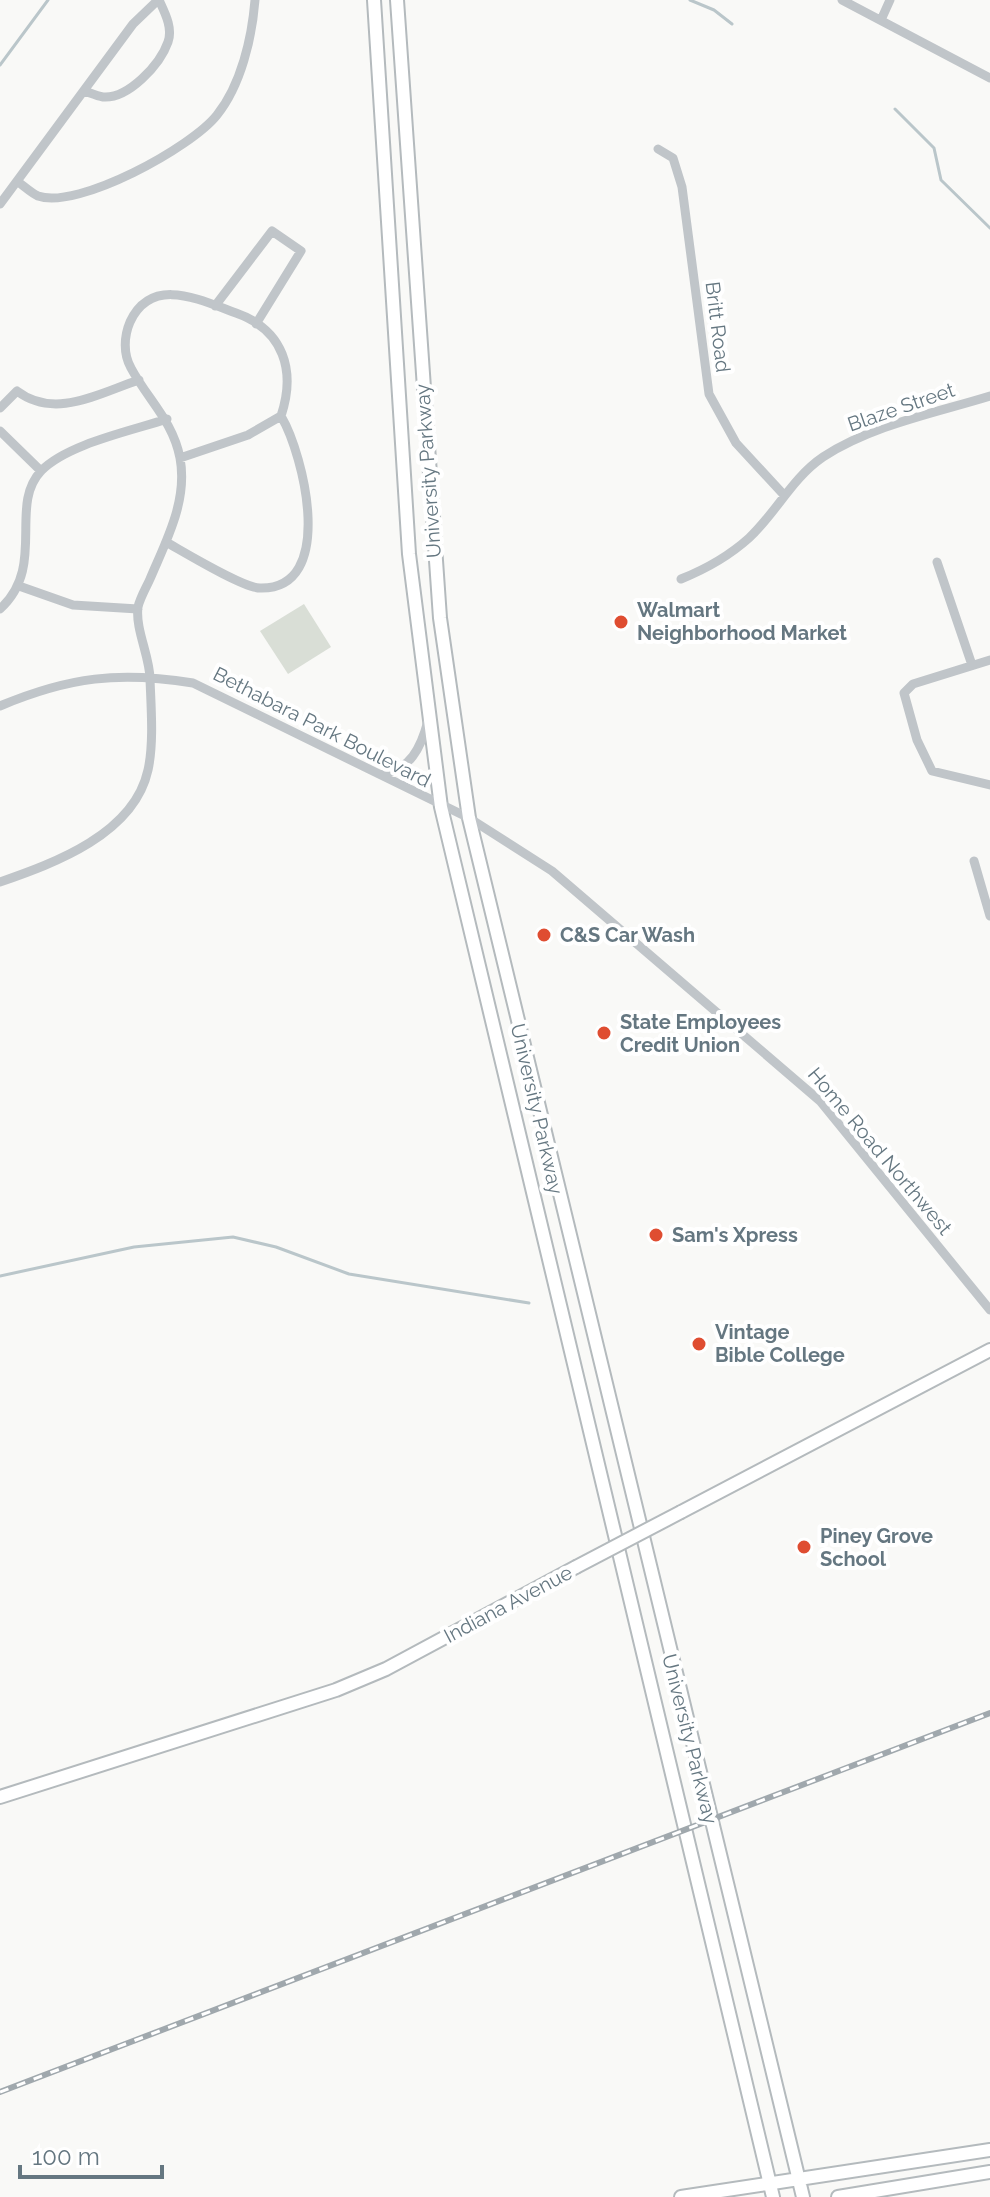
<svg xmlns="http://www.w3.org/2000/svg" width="990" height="2197" viewBox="0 0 990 2197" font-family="Raleway,sans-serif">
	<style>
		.green { fill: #d9ded6 }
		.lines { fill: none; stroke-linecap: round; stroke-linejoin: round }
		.stream { stroke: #bac6ca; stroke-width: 3 }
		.major-casing { stroke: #b4babd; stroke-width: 16 }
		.minor { stroke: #c0c5c9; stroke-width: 9 }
		.major { stroke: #fff; stroke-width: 12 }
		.rail-casing { stroke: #a0a8ad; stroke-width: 6 }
		.rail { stroke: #fff; stroke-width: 3; stroke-dasharray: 9; stroke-linecap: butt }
		.major-bridge-casing { stroke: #b4babd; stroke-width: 16; stroke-linecap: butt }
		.major-bridge { stroke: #fff; stroke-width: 12 }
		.poi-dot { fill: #df4d31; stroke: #fff; stroke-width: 3 }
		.labels { text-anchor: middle; stroke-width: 8; stroke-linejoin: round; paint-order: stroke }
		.street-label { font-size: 20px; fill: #657781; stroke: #fff }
		.poi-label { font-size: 20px; font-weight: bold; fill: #657781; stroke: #fff; text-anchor: start }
	</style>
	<rect width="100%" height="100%" fill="#f9f9f7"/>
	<path class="green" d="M304 604 331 647 288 674 260 631Z"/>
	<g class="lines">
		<path class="stream" d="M690 0 714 10 732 24
			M0 65 48 0
			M895 109 934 148 941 180 990 228
			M0 1276 134 1247 233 1237 276 1247 349 1274 529 1303"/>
		<defs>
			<path id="major" d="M374 0 409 554 441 807 773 2197
				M397 0 440 618 469 818 803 2197
				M681 1512 990 1350
				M0 1797 336 1690 386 1669 576 1567
				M681 2197 990 2150
				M838 2197 990 2172"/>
		</defs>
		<use href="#major" class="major-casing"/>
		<path class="minor" d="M842 0 990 78
			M881 20 890 0
			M84 91C90 93 97 96 103 97 128 99 160 65 168 42 173 28 165 13 159 0
			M658 149 673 158 682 187 709 394 736 443 784 495
			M18 182C24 186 31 193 38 196 78 210 192 147 217 115 241 85 252 38 255 0
			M0 204 133 24 158 0
			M215 306 272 231 301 251 256 324
			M0 408 17 391C55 420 99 393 139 380
			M0 431 41 471
			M166 542C184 552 243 588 260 588 337 590 304 455 281 416
			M937 562 972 665
			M681 579C706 569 729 556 749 538 776 513 792 478 823 457 872 425 935 413 990 396
			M19 586 73 605 138 609
			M0 609C47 566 8 506 41 471 67 444 131 431 167 419
			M990 660 913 684 904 693 917 740 932 771 990 785
			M0 706C69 677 119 671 193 683L469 818 552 871 820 1101 990 1310
			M381 775C410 770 421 748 428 721
			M974 861 990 916
			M0 882C55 863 134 834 148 770 154 743 151 707 150 679 150 657 135 629 138 607 140 598 146 588 150 579 166 541 188 501 180 458 173 421 148 400 131 368 123 354 124 336 130 322 152 275 200 300 236 313 284 330 296 371 281 416L248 435 180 458"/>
		<use href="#major" class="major"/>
		<defs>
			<path id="rail" d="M0 2092 990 1713"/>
		</defs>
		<use href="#rail" class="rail-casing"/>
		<use href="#rail" class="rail"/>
		<defs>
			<path id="major-bridge" d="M576 1567 681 1512"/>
		</defs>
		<use href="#major-bridge" class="major-bridge-casing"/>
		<use href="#major-bridge" class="major-bridge"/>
	</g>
	<g class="poi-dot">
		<circle cx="621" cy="622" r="8"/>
		<circle cx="544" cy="935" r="8"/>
		<circle cx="604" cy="1033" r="8"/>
		<circle cx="656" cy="1235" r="8"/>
		<circle cx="699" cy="1344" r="8"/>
		<circle cx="804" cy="1547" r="8"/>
	</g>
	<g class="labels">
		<g class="street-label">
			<text transform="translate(718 327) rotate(83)" y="7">Britt Road</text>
			<text transform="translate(901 407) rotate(-19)" y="7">Blaze Street</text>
			<text transform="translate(428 471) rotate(-94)" y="7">University Parkway</text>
			<text transform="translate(322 727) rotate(27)" y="7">Bethabara Park Boulevard</text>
			<text transform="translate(537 1109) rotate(77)" y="7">University Parkway</text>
			<text transform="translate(880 1151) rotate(50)" y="7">Home Road Northwest</text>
			<text transform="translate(508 1604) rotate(-28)" y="7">Indiana Avenue</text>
			<text transform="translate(690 1739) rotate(76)" y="7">University Parkway</text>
		</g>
		<g class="poi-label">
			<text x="637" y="617">Walmart<tspan x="637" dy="23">Neighborhood Market</tspan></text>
			<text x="560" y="942">C&amp;S Car Wash</text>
			<text x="620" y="1029">State Employees<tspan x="620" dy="23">Credit Union</tspan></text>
			<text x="672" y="1242">Sam's Xpress</text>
			<text x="715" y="1339">Vintage<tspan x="715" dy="23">Bible College</tspan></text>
			<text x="820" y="1543">Piney Grove<tspan x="820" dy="23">School</tspan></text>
		</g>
	</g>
	<path d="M20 2165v12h142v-12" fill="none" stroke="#657781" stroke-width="4"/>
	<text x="32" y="2165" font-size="24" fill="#657781" stroke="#ffffff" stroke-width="6" paint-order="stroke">100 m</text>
</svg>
